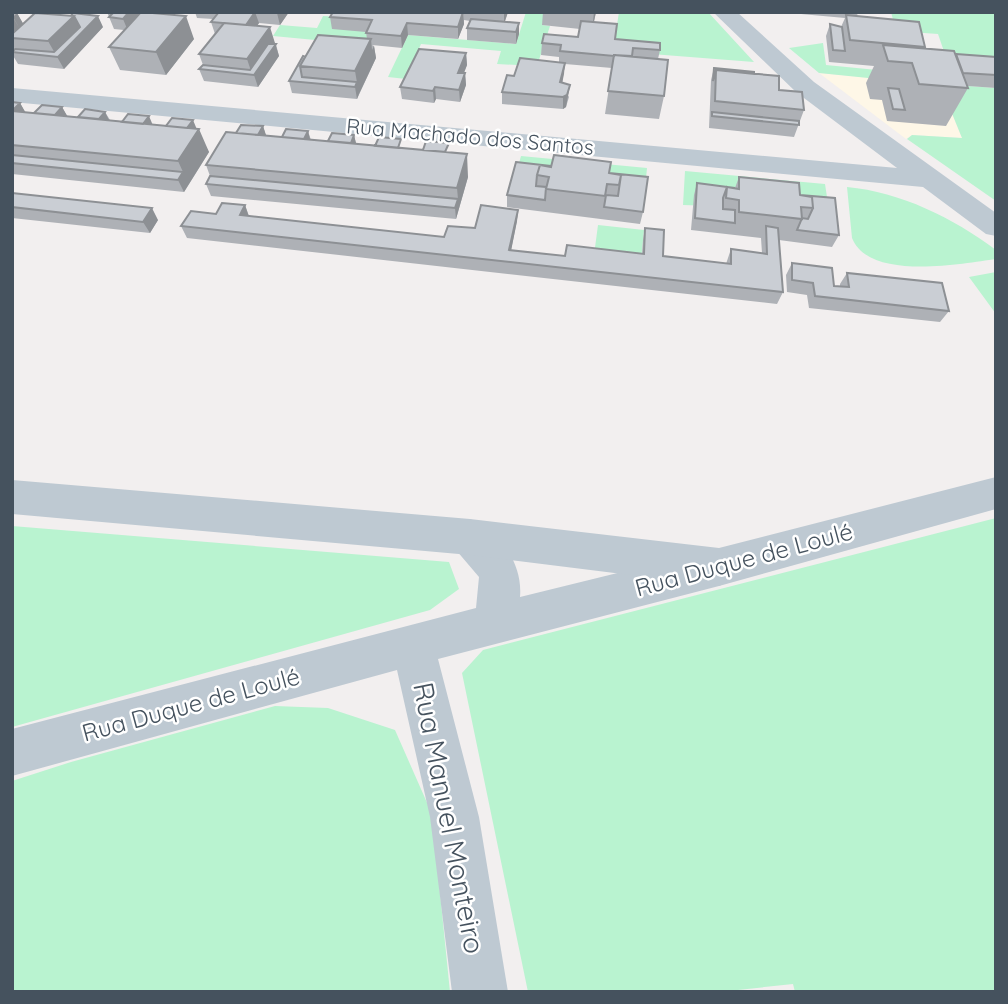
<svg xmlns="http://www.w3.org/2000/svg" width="1008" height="1004" viewBox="0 0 1008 1004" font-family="Quicksand,sans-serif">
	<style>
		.commercial { fill: #fef7e7 }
		.green { fill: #b9f3d0 }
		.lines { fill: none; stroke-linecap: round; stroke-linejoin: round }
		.minor { fill: #bec9d2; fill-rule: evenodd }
		.tertiary { fill: #bec9d2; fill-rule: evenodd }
		.wall { fill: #aeb1b6 }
		.shaded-wall { fill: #8d9094 }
		.building { fill: #caced4; stroke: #8d9094; stroke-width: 2 }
		.labels { text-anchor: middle; stroke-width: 5; stroke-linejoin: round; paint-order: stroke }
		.far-street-label { font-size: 21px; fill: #45525e; stroke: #fff }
		.street-label { font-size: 24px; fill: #45525e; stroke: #fff }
		.near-street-label { font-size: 28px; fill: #45525e; stroke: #fff }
	</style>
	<rect width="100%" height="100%" fill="#f2efef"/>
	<path class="commercial" d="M819 73 940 84 962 138 912 135 906 139Z"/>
	<path class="green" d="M354 12 332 28 374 32 368 45 273 36 280 25 317 28 323 16 339 17Z
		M526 12H546L542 25 550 26 537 66 497 64 501 51 421 44 406 79 388 77 408 35 516 44Z
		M619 12H708L754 62 613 51Z
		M891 12H996V70L949 66 938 34 896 31Z
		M823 43 826 65 877 70 878 79 819 73 789 48Z
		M940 84 996 88V201L907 139 912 135 962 138Z
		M521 156 647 168 645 189 516 174Z
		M685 171 825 184 829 210 683 205Z
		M847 187C901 192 953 218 996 250V259C960 264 869 281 852 238Z
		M598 225 644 230 641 261 594 255Z
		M996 272V314L969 277Z
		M996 518V992H795L793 984 719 992H528L462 673 483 650Z
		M12 526 449 562 459 589 430 610 12 727Z
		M275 706 328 708 395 730 432 814 450 992H12V781L71 762Z"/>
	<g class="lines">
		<path class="minor" d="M713 12H737L814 82 996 213V236L986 234 923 187 12 102V88L897 168 796 92Z
			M470 519C500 531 523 564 520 597L719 548 733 554 739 567 733 580 719 586 438 659 479 817 508 992H452L430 817 397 670 12 776V729L476 608 479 577 456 550 450 537 456 524Z"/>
		<path class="tertiary" d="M996 477V509L719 586 470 555 12 514V480L470 519 719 548Z"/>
	</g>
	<path class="wall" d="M107 12H142L194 39 166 75 120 70 109 47 124 30 114 29Z
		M195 12H289L280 25 259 23 257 26 276 44 279 56 258 87 204 81 199 69 203 65 199 54 215 34 211 22 213 19 197 18Z
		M333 12H508L505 21 519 23V34L516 44 467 40V28L470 21 464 20V24L458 39 408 35 402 48 372 45 374 46 376 58 357 99 292 93 289 81 305 56 367 39 366 32 332 29 330 17Z
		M543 12H596L594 22 615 39 660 50 658 59 664 96 659 119 605 114 612 68 565 64 562 83 569 97 566 107 563 109 502 104V92L514 76 559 62V57L541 55 542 43 578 37 580 29 542 25Z
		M858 12 857 16 919 22 925 48 956 54 996 57V88L968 86V88L946 126 887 121 882 100 870 99 866 83 874 66 829 62 826 36 830 24 841 27 845 18 779 12Z
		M12 13H17L23 24 103 27 64 69 18 64 12 54V51L15 49 12 45Z
		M466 53 467 65 464 73H465L466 85 460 102 436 99 434 103 402 99 400 87Z
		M714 68 754 74 779 90 804 110 794 137 709 128 711 80Z
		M12 102 20 103 25 112 34 113 62 107 67 116 78 117 105 112 110 120 196 129 209 152 184 192 12 174Z
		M263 126 266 136 282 137 308 131 311 140 328 141 354 135 356 144 449 152 468 177 456 219 211 196 206 184 210 176 206 165 236 133Z
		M516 162 609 173 643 212 640 224 507 207V195Z
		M739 177 800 195 839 235 832 247 779 240 783 292 777 304 187 238 181 226 245 205 249 216 444 237 475 228 518 210 517 221 511 250 565 256 642 253 643 240 645 228 663 256 726 264 731 249 762 253 761 238 691 230 694 195 697 183 735 188Z
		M12 193 158 220 150 233 12 218Z
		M792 263 834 286 840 287V284L847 273 949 311 940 322 809 308 807 295 787 292 786 275Z"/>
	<path class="shaded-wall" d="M129 12H142L128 31 123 19Z
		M255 12 259 23 249 37 246 25Z
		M278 12H289L280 25 277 13Z
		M463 12 464 24 458 39V27Z
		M504 12H508L504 24Z
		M594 12H596L592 30Z
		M17 13 24 25 20 29 13 17Z
		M12 16 20 29 12 36Z
		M74 16H98L103 27 64 69 48 41Z
		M186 16 194 39 166 75 156 52Z
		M407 23 408 35 402 48 401 36Z
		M519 23V34L516 44V32Z
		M270 27 279 56 258 87 254 75 252 74 247 59Z
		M371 39 372 50 374 46 376 58 359 94 355 71Z
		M466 53 467 65 459 85 458 73Z
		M565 63 564 74 560 94V82Z
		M465 73 466 85 460 102 459 90Z
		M357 82 359 94 357 99 355 87Z
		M570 85 566 107 563 109V97Z
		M435 87 436 99 434 103 433 91Z
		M20 103 27 115 12 111Z
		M62 107 69 119 46 125Z
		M105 112 111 124 91 129Z
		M149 116 154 128 135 134Z
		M193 120 198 132 199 129 209 152 184 192 178 180 183 172 178 161 180 138Z
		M263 126 267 138 252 145Z
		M308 131 311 143 299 149Z
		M354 135 357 147 346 154Z
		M467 154 468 177 456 219 455 208 458 199 457 188Z
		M245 205 249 217 240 215Z
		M152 208 158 220 150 233 143 222Z
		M518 210 517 221 509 261V250Z"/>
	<path class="building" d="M114 12H129L123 19 109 17Z
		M141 12 186 16 156 52 109 47Z
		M219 12H255L246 25 211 22Z
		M333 12H463L458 27 407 23 401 36 366 33 372 20 330 17Z
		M35 13 74 16 48 41 12 38V34Z
		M73 13 98 16 58 57 12 52 15 49 54 52 80 27 74 16H71Z
		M846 15 919 22 925 47 850 40Z
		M471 19 519 23 516 32 467 28Z
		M581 21 617 24 615 39 660 43V50L633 48 632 56 614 55V56L560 51 561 45 542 43 544 34 578 37Z
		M224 23 270 27 247 59 199 54Z
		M830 24 842 27 845 51 833 50Z
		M318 35 371 39 355 71 300 66Z
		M268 44H276L254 75 199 69 203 65 250 70Z
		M883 45 954 51 968 88 919 84 912 63 888 61Z
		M419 49 466 53 458 73H465L459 90 435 87 433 91 400 87Z
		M956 54 996 57V75L963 73Z
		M614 55 668 60 664 96 608 91Z
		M303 56 305 57 300 66 302 77 357 82 355 87 289 81Z
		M520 58 565 63 560 82 570 85 567 95 563 97 502 92 507 75 514 76Z
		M714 68 754 72V74L716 70 713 81Z
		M716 70 779 76V90L802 92 804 110 715 101Z
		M888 88 899 89 905 110 893 109Z
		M12 102 20 103 12 111Z
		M42 105 62 107 55 115 34 113Z
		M85 109 105 112 99 119 78 117Z
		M12 111 199 129 178 161 12 145Z
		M712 112 799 121V125L712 116Z
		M128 114 149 116 143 124 122 122Z
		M172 118 193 120 187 128 166 126Z
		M241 125 263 126 258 135 236 133Z
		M286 129 308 131 304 139 282 137Z
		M226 132 467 154 457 188 206 165Z
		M332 133 354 135 351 143 328 141Z
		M379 137 401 139 398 148 375 146Z
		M426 141 449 143 445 152 423 150Z
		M12 155 183 172 178 180 12 163Z
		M554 155 611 162 609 173 621 175 619 185 607 184 605 196 546 189 549 177 537 175 540 165 551 167Z
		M516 162 551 166 540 165 537 175 536 186 546 187 545 200 507 195Z
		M609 173 648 177 643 212 604 207 606 195 618 196 621 175Z
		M210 176 458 199 455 208 206 184Z
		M739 177 799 183 800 195 812 197 813 208 801 207 802 219 739 212V200L726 198 727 187 739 189Z
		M697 183 735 188 727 187 723 198V209L735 210V223L695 218Z
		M12 193 152 208 143 222 12 207Z
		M800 195 835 198 839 235 797 230 802 218 808 219 813 208 812 197Z
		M222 203 245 205 240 215 444 237 448 226 475 228 481 205 518 210 509 250 565 256 567 245 644 254 645 228 664 230 663 256 731 264V249L767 254 766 226 778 228 783 292 181 226 191 211 216 214Z
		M792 263 832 268 834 286 849 287 847 273 942 283 949 311 815 296 813 283 792 280Z"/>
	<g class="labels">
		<g class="far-street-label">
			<text transform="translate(470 137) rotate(5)" y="7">Rua Machado dos Santos</text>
		</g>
		<g class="street-label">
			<text transform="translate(744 560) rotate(-15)" y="8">Rua Duque de Loulé</text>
			<text transform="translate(191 705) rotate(-15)" y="8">Rua Duque de Loulé</text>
		</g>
		<g class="near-street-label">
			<text transform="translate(449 818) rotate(79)" y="10">Rua Manuel Monteiro</text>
		</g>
	</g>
	<rect width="1008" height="1004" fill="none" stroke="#45525e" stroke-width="28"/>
</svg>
